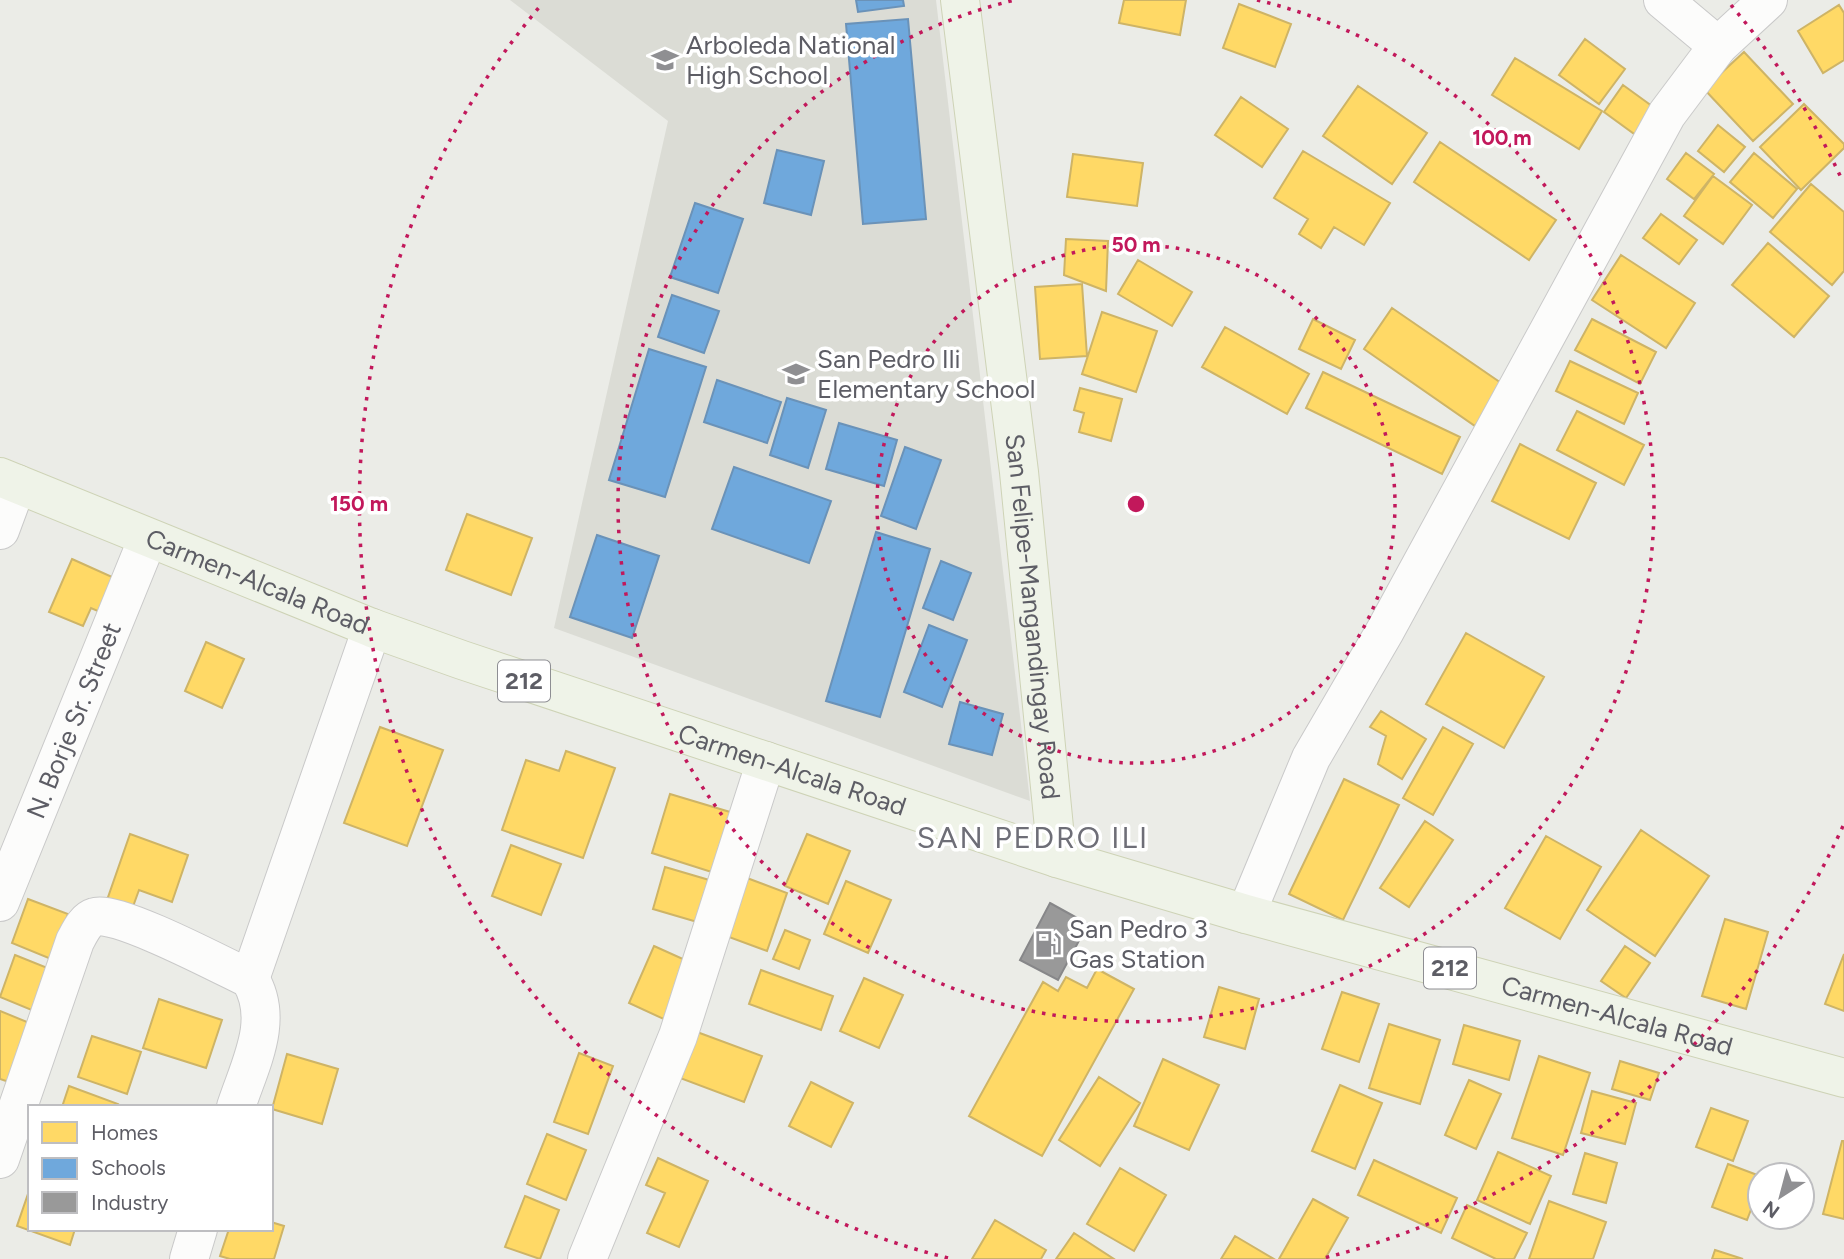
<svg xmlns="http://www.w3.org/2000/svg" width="1844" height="1259" viewBox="0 0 1844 1259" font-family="Figtree,sans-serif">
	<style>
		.education { fill: #dbdcd5 }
		.homes { fill: #ffd966; stroke: #ceb466; stroke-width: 2 }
		.schools { fill: #6fa8dc; stroke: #6a92b8; stroke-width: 2 }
		.industry { fill: #999; stroke: #878789; stroke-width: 2 }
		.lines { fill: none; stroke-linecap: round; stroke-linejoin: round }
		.minor-casing { stroke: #c9c9c9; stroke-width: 40 }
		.major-casing { stroke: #ced3b6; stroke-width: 40 }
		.minor { stroke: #fcfcfb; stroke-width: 38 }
		.major { stroke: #eff3e8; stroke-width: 38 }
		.ring { fill: none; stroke: #c2185b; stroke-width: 3.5; stroke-dasharray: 3.5 7 }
		.labels { text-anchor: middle; stroke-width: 7; stroke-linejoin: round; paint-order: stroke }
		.shield { fill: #fff; stroke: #8e8e93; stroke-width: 2 }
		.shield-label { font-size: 24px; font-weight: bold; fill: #5d5d65 }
		.poi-label { font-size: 26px; fill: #5d5d65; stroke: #fff; text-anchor: start }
		.street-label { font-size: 26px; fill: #5d5d65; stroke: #fff }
		.quarter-label { font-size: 30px; letter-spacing: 2px; fill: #6e6e77; stroke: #fff }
		.centre { fill: #c2185b; stroke: #fff; stroke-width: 3.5 }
		.ring-label { font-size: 21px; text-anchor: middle; font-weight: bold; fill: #c2185b; stroke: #fff; stroke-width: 7; stroke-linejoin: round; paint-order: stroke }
	</style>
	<rect width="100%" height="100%" fill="#ebece7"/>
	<path class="education" d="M510 0H936L1030 801 554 628 668 121Z"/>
	<path class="homes" d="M1124 0H1186L1180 35 1119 23Z
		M1239 4 1291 24 1275 67 1223 48Z
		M1839 5 1844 13V60L1823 73 1798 31Z
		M1585 39 1625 69 1599 104 1559 75Z
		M1744 52 1793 104 1753 141 1704 89Z
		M1515 58 1602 111 1579 149 1492 95Z
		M1623 85 1656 109 1637 136 1604 112Z
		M1358 86 1427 133 1392 184 1323 136Z
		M1241 97 1288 129 1262 167 1215 135Z
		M1804 104 1844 144V148L1801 190 1760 147Z
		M1718 125 1745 147 1724 172 1698 151Z
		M1440 142 1556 220 1529 260 1414 182Z
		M1303 151 1390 203 1364 245 1334 227 1321 248 1299 234 1308 219 1274 198Z
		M1686 153 1714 174 1694 199 1667 179Z
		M1754 153 1797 189 1773 218 1730 182Z
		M1073 154 1143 163 1137 206 1067 197Z
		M1713 176 1752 205 1723 244 1684 216Z
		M1811 184 1844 212V271L1832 285 1770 232Z
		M1661 214 1697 240 1679 264 1643 238Z
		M1066 239 1108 241 1106 291 1064 275Z
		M1768 243 1829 296 1794 337 1732 285Z
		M1621 255 1695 303 1666 348 1592 300Z
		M1138 260 1192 292 1172 326 1118 294Z
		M1082 284 1087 356 1040 359 1035 287Z
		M1392 308 1504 385 1475 426 1364 349Z
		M1102 312 1157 331 1136 392 1082 374Z
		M1313 319 1355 340 1341 369 1299 349Z
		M1592 319 1656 352 1640 384 1575 350Z
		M1225 327 1309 374 1287 414 1202 367Z
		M1570 361 1638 393 1624 424 1556 391Z
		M1323 372 1460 437 1442 474 1306 408Z
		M1080 388 1122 399 1111 441 1079 432 1084 413 1074 410Z
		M1577 411 1644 445 1624 485 1557 450Z
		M1520 444 1596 483 1569 539 1492 501Z
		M467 514 532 538 511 595 446 570Z
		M72 559 121 581 107 615 91 608 83 626 49 612Z
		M1466 633 1544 677 1504 748 1426 704Z
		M206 642 244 659 222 708 185 691Z
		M1381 711 1426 739 1402 779 1378 764 1386 736 1370 727Z
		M380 727 443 750 407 846 344 823Z
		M1443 727 1473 744 1433 815 1403 798Z
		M566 751 615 768 583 858 502 830 526 760 559 771Z
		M1344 779 1399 805 1343 920 1289 894Z
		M670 794 740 815 721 875 652 853Z
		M1425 821 1453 840 1409 907 1380 888Z
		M1641 830 1709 876 1655 956 1587 910Z
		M130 834 188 855 172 902 139 890 131 912 106 903Z
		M807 834 850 851 828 904 785 886Z
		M1546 836 1601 867 1560 939 1505 908Z
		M511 845 561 864 541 915 492 896Z
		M665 867 716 882 704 924 653 909Z
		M739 875 787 893 767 951 718 933Z
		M846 881 891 900 868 953 824 934Z
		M28 899 68 914 51 959 12 943Z
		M1725 919 1768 932 1746 1009 1702 996Z
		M785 930 810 940 799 969 773 959Z
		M654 946 694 964 668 1021 629 1003Z
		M1625 946 1650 963 1626 998 1601 981Z
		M1844 954V1011L1825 1004Z
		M15 955 50 969 34 1011 0 997Z
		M1097 969 1134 989 1042 1156 969 1116 1043 982 1058 991 1066 977 1087 988Z
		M761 970 833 996 821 1030 749 1004Z
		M864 978 903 995 879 1048 840 1031Z
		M1219 987 1259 999 1245 1049 1204 1037Z
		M1342 992 1379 1004 1359 1062 1322 1049Z
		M159 999 222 1020 206 1068 143 1048Z
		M0 1011 32 1024 9 1082 0 1079Z
		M1389 1024 1440 1040 1420 1104 1369 1088Z
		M1464 1025 1520 1041 1509 1080 1453 1064Z
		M697 1032 762 1056 744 1102 680 1078Z
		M92 1036 141 1052 127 1094 78 1077Z
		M579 1053 613 1066 588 1134 554 1122Z
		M287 1054 338 1069 322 1124 272 1109Z
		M1539 1056 1590 1073 1563 1155 1512 1138Z
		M1163 1059 1219 1085 1189 1150 1134 1126Z
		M1620 1061 1659 1073 1650 1100 1612 1089Z
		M1099 1077 1140 1103 1100 1166 1059 1140Z
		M1469 1080 1501 1094 1476 1149 1445 1135Z
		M811 1082 853 1103 831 1147 789 1126Z
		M1340 1085 1382 1103 1355 1169 1312 1151Z
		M69 1086 118 1104 117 1107H62Z
		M1592 1091 1636 1103 1625 1144 1581 1133Z
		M1711 1108 1748 1121 1733 1161 1696 1147Z
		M547 1134 586 1150 566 1200 527 1184Z
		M1842 1141H1844V1219L1823 1214Z
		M1498 1152 1551 1176 1530 1224 1477 1200Z
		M1585 1153 1617 1163 1606 1203 1573 1194Z
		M658 1158 708 1181 679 1247 647 1233 665 1193 646 1185Z
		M1374 1160 1457 1198 1441 1233 1358 1195Z
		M1728 1164 1760 1176V1186L1747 1220 1712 1207Z
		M1120 1168 1166 1195 1134 1251 1087 1224Z
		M30 1188V1229H75L70 1245 17 1226Z
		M525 1196 559 1210 540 1259 505 1247Z
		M1313 1199 1348 1218 1325 1259H1279Z
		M1549 1201 1606 1222 1593 1259H1529Z
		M1467 1205 1527 1233 1514 1259H1496L1452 1238Z
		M995 1220 1046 1250 1041 1259H972Z
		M271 1222 284 1226 274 1259H230L220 1256 229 1229H271Z
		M1074 1233 1114 1259H1056Z
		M1235 1236 1274 1259H1221Z
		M1715 1250 1743 1259H1712Z"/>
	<path class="schools" d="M856 0H903L904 6 858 12Z
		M908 19 926 219 863 224 846 24Z
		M777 150 824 161 811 215 764 203Z
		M695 203 743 219 718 293 670 277Z
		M672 295 719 311 704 353 658 337Z
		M649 349 706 367 665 497 609 480Z
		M717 380 781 402 767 443 704 422Z
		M787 398 826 410 808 468 770 455Z
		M839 423 897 440 884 486 826 469Z
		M905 447 941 460 916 529 881 516Z
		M734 467 831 501 809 563 712 529Z
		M876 532 930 549 880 717 826 701Z
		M597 535 659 556 632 638 570 617Z
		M941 561 971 573 953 620 923 608Z
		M929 625 967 640 942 707 904 692Z
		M960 702 1003 714 992 755 949 744Z"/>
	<path class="industry" d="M1050 903 1088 924 1058 980 1020 960Z"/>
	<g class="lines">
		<defs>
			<g id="minor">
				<path d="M1663 0 1718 46"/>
				<path d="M0 530 17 484"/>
				<path id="s1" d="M0 902 148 538"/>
				<path d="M1246 914 1311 758 1385 631 1667 114 1718 46 1768 0"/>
				<path d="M250 979 372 628"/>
				<path d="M0 1159 75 941C80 932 85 920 95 917 115 909 225 967 250 979 275 1020 250 1064 236 1107"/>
				<path d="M189 1259 198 1229"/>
				<path d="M587 1259 678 1036 766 761"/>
			</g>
			<g id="major">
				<path id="s2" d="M960 0 1019 472 1057 858"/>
				<path id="s3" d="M0 477 372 628 462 660 1057 858 1246 914 1844 1078"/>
			</g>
		</defs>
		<use href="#minor" class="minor-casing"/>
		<use href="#major" class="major-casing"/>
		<use href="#minor" class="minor"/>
		<use href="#major" class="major"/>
	</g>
	<g class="ring">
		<circle cx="1136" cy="504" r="259"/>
		<path d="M1257 0A518 518 0 1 1 1015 0"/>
		<path d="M1843 826A777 777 0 0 1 1324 1258M948 1258A777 777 0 0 1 541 5M1731 5A777 777 0 0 1 1843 182"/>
	</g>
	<defs>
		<symbol id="school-bare" viewBox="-9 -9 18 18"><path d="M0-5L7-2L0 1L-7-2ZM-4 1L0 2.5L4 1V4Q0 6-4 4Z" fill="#8f8f92" stroke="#fff" stroke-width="2.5" paint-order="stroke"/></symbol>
		<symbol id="fuel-bare" viewBox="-9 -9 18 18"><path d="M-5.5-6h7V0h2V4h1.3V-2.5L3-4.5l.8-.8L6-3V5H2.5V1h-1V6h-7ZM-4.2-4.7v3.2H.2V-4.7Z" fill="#8f8f92" stroke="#fff" stroke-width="2.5" paint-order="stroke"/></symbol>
	</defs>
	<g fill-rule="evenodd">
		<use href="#school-bare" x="646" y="41" width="38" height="38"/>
		<use href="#school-bare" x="777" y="355" width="38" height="38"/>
		<use href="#fuel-bare" x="1029" y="925" width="38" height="38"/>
	</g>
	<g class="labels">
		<g class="shield">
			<rect x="498" y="660.5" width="52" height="41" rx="5"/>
			<rect x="1424" y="947.5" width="52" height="41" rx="5"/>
		</g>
		<g class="shield-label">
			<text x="524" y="689">212</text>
			<text x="1450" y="976">212</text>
		</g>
		<g class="poi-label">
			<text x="686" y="54">Arboleda National<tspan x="686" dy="30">High School</tspan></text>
			<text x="817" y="368">San Pedro Ili<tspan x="817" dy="30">Elementary School</tspan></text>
			<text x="1069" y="938">San Pedro 3<tspan x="1069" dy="30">Gas Station</tspan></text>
		</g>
		<g class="street-label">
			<text dy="9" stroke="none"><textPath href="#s3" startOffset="278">Carmen-Alcala Road</textPath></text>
			<text dy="9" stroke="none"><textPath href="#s2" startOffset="621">San Felipe-Mangandingay Road</textPath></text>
			<text dy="9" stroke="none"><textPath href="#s1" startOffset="196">N. Borje Sr. Street</textPath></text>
			<text dy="9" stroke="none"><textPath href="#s3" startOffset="845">Carmen-Alcala Road</textPath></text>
			<text dy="9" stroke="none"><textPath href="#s3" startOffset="1706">Carmen-Alcala Road</textPath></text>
		</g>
		<g class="quarter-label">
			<text x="1033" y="848">SAN PEDRO ILI</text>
		</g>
	</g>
	<circle cx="1136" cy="504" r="10" class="centre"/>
	<g class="ring-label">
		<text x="1502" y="145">100 m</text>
		<text x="1136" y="252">50 m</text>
		<text x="359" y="511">150 m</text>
	</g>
	<rect x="28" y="1105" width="245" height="126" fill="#ffffff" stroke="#bebec1" stroke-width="2"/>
	<rect x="42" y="1122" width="35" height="21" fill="#ffd966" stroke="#bebec1" stroke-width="2"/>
	<text x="91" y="1140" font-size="21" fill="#5d5d65">Homes</text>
	<rect x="42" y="1158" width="35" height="21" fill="#6fa8dc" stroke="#bebec1" stroke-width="2"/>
	<text x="91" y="1175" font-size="21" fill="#5d5d65">Schools</text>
	<rect x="42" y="1192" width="35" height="21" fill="#999999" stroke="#bebec1" stroke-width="2"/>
	<text x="91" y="1210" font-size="21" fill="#5d5d65">Industry</text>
	<g transform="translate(1781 1196) rotate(216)"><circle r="33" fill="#ffffff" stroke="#bebec1" stroke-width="2"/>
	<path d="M0-5L12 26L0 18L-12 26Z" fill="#8f8f92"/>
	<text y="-10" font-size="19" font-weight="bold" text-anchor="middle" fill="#5d5d65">N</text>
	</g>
</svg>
